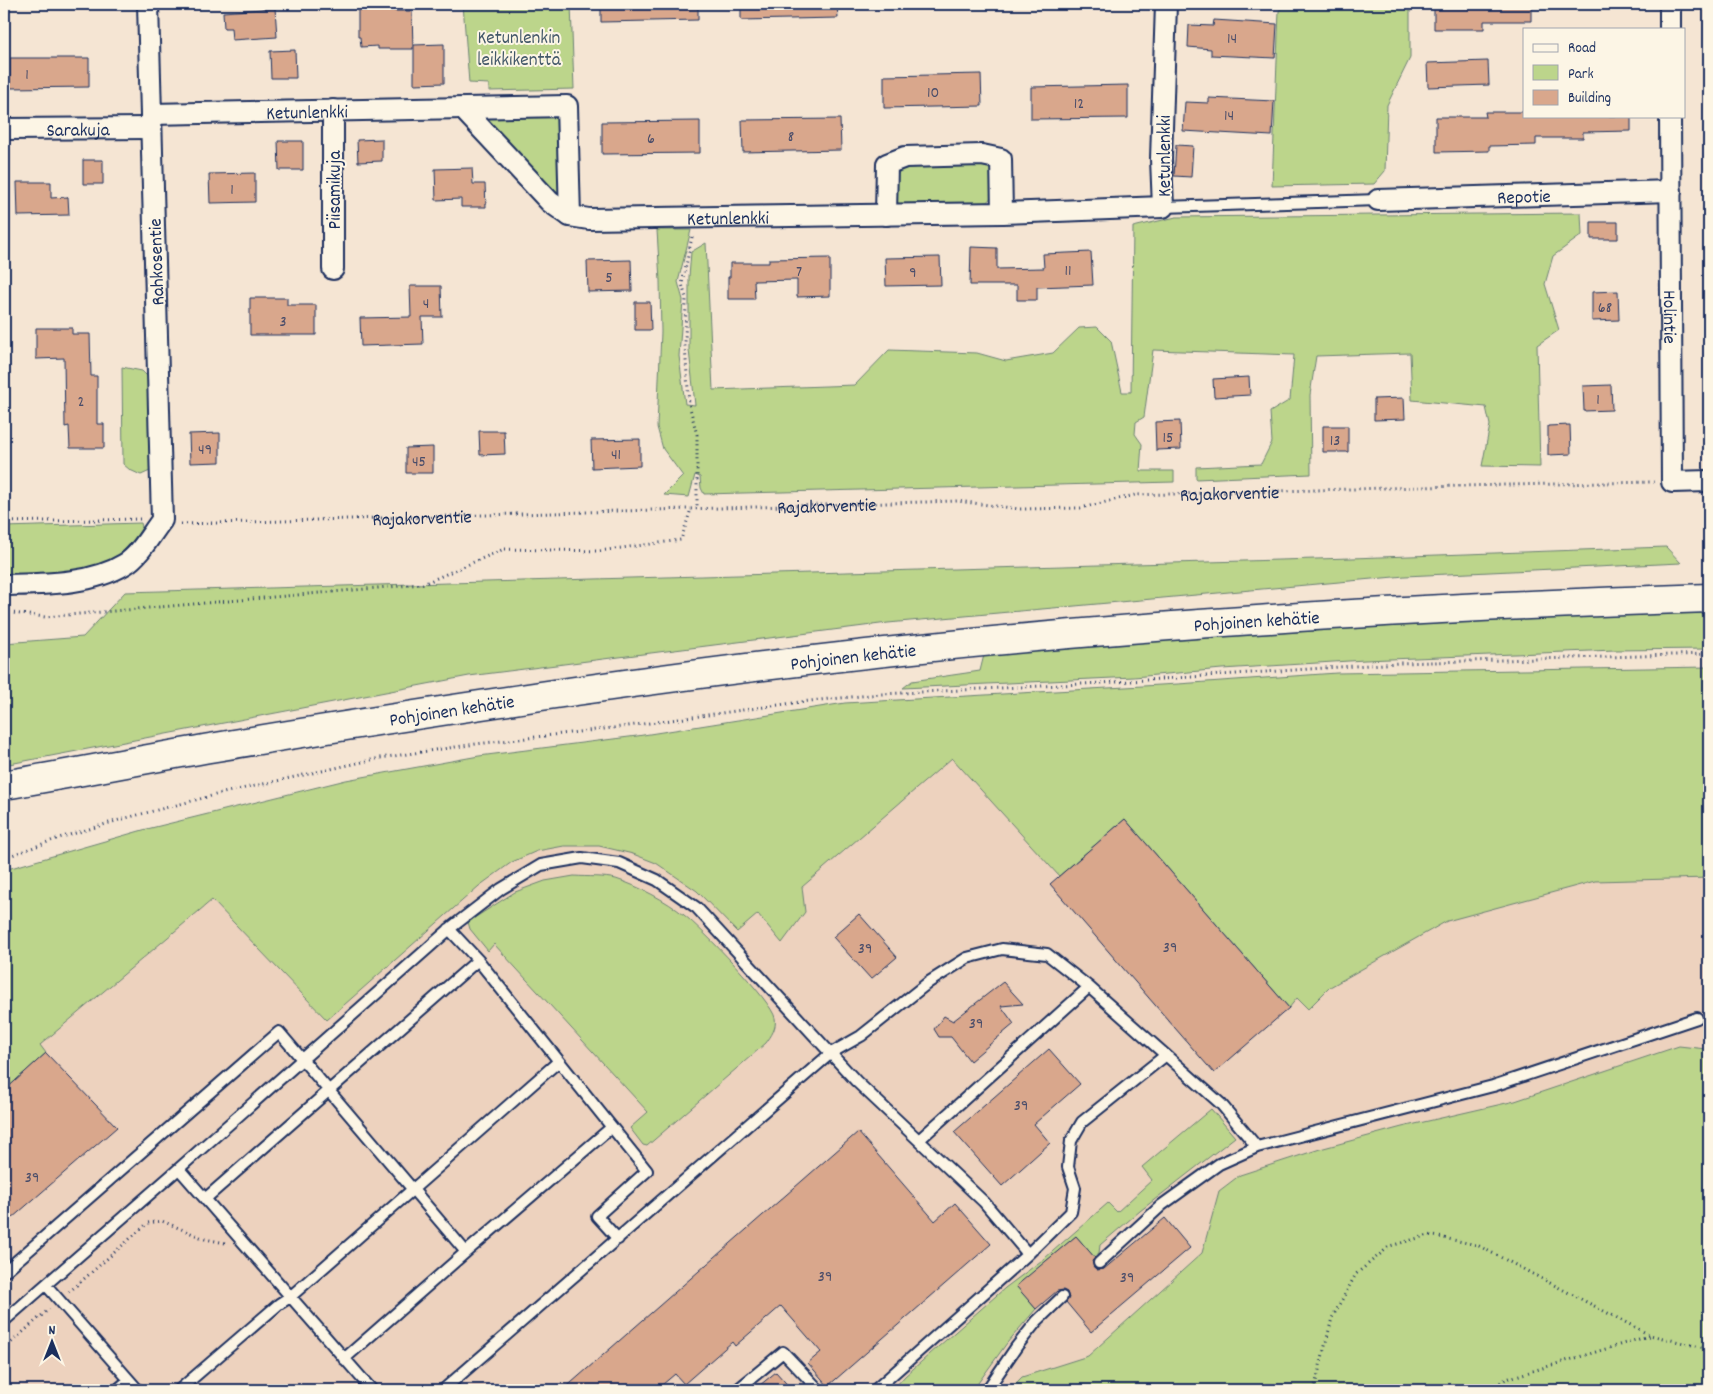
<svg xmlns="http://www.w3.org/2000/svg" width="1713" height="1394" viewBox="0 0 1713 1394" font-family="Dekko,sans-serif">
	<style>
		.built { fill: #edd2be }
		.green { fill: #bcd58b; stroke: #6c8274 }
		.building { fill: #d9a78c; stroke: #1b2f5e }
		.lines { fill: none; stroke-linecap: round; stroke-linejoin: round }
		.service-casing { stroke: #1b2f5e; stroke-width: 14 }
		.minor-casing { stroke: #1b2f5e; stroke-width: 24 }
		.secondary-casing { stroke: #1b2f5e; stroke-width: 31 }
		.path { stroke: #1b2f5e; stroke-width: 3; stroke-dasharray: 1 4; stroke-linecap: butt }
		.service { stroke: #fcf5e5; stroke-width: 10 }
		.minor { stroke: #fcf5e5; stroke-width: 20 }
		.secondary { stroke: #fcf5e5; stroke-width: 28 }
		.labels { text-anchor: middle; stroke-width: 4; stroke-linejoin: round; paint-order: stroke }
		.number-label { font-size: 16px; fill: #4a4d6a }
		.park-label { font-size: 19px; fill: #435869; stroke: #fcf5e5 }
		.street-label { font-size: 19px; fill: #1b2f5e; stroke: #fcf5e5 }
	</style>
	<rect width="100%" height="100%" fill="#f5e5d3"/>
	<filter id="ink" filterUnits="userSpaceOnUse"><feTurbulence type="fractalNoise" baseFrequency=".02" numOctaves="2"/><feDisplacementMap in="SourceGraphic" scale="10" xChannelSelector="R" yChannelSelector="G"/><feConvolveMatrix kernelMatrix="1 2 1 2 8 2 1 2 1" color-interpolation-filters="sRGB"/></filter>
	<g filter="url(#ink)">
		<path class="built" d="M923 718 1709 838V1390H4V1046L199 883 466 849Z"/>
		<path class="green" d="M463 4H571L574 89 489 91V84L469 83Z
			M1284 4H1410V58L1387 105 1385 171 1374 184 1272 186 1279 11Z
			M553 114 559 124 561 195 559 198 483 118 485 116Z
			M910 164H983L993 171C993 187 997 197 982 205L902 206 896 203C895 184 891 174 910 164Z
			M1581 213 1582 235 1553 256 1545 284 1559 330 1537 345 1540 467 1482 466 1490 425 1486 407 1412 400 1410 353 1316 356 1310 395 1311 474 1196 479V467L1261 464 1272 442 1270 412 1290 400 1294 355 1153 350 1144 417 1136 422 1135 434 1142 444 1140 471H1174V482L704 494 701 488 700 477 695 475 689 497 664 495 683 476 663 449 657 427 661 332 660 281 657 230H691L678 282 683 300 679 356 685 404 695 405 689 350V277L691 252 706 243 713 390 855 385 889 350 977 353 1006 361 1053 353 1079 328 1097 327 1111 341 1122 392H1131L1133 227 1176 217Z
			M122 367 142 371 148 377 150 471 141 475 130 470 123 464Z
			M141 523 142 527C138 533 135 541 130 546 100 578 43 573 4 575V527Z
			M1666 547 1681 563 1405 576 888 623 469 676 4 765V643L83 637 125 592 1352 558Z
			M1672 613H1709V649L1615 650 1365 660 1222 669 1134 677 903 688 912 681 980 671 984 655C1213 635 1443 622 1672 613Z
			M1709 667V878L1595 881 1447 921 1330 987 1308 1009 1297 998 1289 1008 1125 819 1059 876 952 758 802 887 805 912 782 943 758 914 737 932 697 891 656 863 633 854 599 846H564L537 851 512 862 479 886 327 1020 212 900 40 1045 46 1053 4 1091V870L143 830 346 780 479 756 637 736 845 703 1178 684 1337 673Z
			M574 876C588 877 604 876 616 879 638 886 667 901 684 915 701 928 772 1001 775 1018 777 1028 771 1036 766 1043L647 1146 643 1145 630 1128 648 1112 494 944 488 951 470 929 468 922 515 892 545 881Z
			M1709 1035V1390H1009L1022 1377 1088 1356 1202 1253 1219 1191 1240 1175 1320 1149 1402 1127 1515 1101 1679 1046 1706 1049Z
			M1211 1109 1235 1137 1140 1211 1100 1245 1099 1253 1094 1257 1076 1236 1017 1286 1036 1309 1007 1343 973 1390H896V1386L905 1376 1005 1288 1045 1258 1108 1203 1117 1212 1152 1180 1142 1167Z"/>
		<path class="building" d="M601 4H698V20L601 22Z
			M741 4H837L838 18 741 20Z
			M1434 4H1531V21H1484V29H1434Z
			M275 8 277 37 232 40 231 28H224L223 12Z
			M394 8V11H412L413 49H378V46L361 47 360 37H358V9Z
			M1214 20 1277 24 1275 58 1211 55V49L1188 47 1189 25 1213 26Z
			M444 44V83L414 84V45Z
			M295 50 296 78H271L270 51Z
			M10 58H89V87L10 88Z
			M1488 61 1489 85 1428 87 1427 63Z
			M981 74 982 106 884 108V76Z
			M1128 85V118L1031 119V87Z
			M1209 98 1274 101 1272 136 1183 131 1185 102 1209 103Z
			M1485 112H1524V116H1631V131L1583 132V138H1536V145L1489 146V151L1436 152V117H1486Z
			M840 119 841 150 743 152 742 120Z
			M700 121V153L602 154V122Z
			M382 139V161L358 162 357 140Z
			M278 141H303V170H279Z
			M1176 145 1193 146 1191 177 1174 176Z
			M83 160H103V184H83Z
			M472 168 473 184H485L486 207H461V199L436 200 435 169Z
			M255 173V202L210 203 209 174Z
			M17 182H51V198L68 197 69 215 18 216Z
			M1591 222H1618V239H1591Z
			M971 247 997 248V269L1044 268 1043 254 1091 252 1093 285 1037 287V300H1017V285H970Z
			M940 257 941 285 886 286 885 258Z
			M830 258V296L797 297V280L754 281 755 299H728V277H730V263H769V259Z
			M631 260 632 291 588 292 587 261Z
			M410 286H441L442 317H422L423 344 361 346 360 318 411 317Z
			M1618 291 1619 320 1592 321V292Z
			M250 298H287V305H316V335H250Z
			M635 302H650L651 330H635Z
			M36 328H72V334H90L91 376H97V424H104V448H70L69 426 65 427 64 358 36 359Z
			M1249 377 1250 395 1214 397 1213 379Z
			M1611 385 1612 410 1584 411 1583 386Z
			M1404 398 1405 419 1374 420V399Z
			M1180 421 1181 449 1156 450 1155 422Z
			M1570 425 1571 454 1548 455V426Z
			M1323 426H1348V452H1323Z
			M479 431H504L505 454 480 455Z
			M220 433V462L190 463 189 434Z
			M640 439V466L592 468 591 440Z
			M433 447V473H406V448Z
			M1125 819 1289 1008 1214 1073 1050 884Z
			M859 914 897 957 871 979 833 937Z
			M1003 982 1023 1004 1001 1006 1014 1024 970 1061 951 1037H939L934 1029 944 1016 953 1021Z
			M1049 1049 1080 1084 1034 1124 1050 1143 1002 1186 954 1132Z
			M46 1053 117 1127 4 1225V1091Z
			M858 1132 935 1221 955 1203 991 1244 828 1386 808 1363 821 1352 781 1306 735 1346 732 1342 684 1384 675 1374 656 1390H563Z
			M1165 1218 1190 1248 1091 1332 1066 1302 1069 1298 1067 1292 1063 1290 1057 1291 1036 1309 1016 1286 1076 1236 1095 1258 1092 1261 1094 1267 1097 1270 1104 1269Z
			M776 1372 792 1390H754Z"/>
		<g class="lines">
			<defs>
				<path id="service" d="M1163 207 1378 200
					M449 929 478 960
					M919 1140 1089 987
					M179 1169 372 1390
					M205 1199 478 960 647 1171 597 1216 618 1239
					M1028 1254 1071 1212 1075 1188 1068 1167 1071 1141 1082 1122 1166 1055
					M1099 1263 1162 1205 1219 1164 1257 1147
					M4 1272 279 1032 466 1252 612 1127
					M46 1285 138 1390
					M4 1321 175 1172 453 926 501 889 541 865 582 858 619 863 657 880 697 908 856 1081 984 1202 1028 1254 875 1390
					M344 1359 466 1252
					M117 1390 129 1380
					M179 1390 279 1304 290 1297 559 1061
					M443 1390 831 1053 861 1036 929 982 967 958 1002 949 1047 954 1089 987 1221 1104 1257 1147 1493 1086 1697 1018
					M737 1390 783 1352 819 1390
					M987 1390 1017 1346 1037 1321 1062 1297"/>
				<g id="minor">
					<path d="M1670 4V29"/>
					<path id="s2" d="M463 109 550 202 570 216 589 219 1002 213 1163 207 1161 159 1166 4"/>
					<path id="s3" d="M151 114 567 106 570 216"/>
					<path id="s4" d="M1670 116 1672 482 1709 481"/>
					<path id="s5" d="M4 129 151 128"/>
					<path id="s6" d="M1378 200 1671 191"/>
					<path d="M886 215 887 164 905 157 982 155 1001 159 1002 213"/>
					<path d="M333 269V110"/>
					<path d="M4 585C42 584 91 585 125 564 140 555 151 534 162 520L148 4"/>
				</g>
				<g id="secondary">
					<path id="s7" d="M4 785C75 773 145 759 216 747 415 714 614 683 814 660 1111 625 1410 608 1709 598"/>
				</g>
			</defs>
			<use href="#service" class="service-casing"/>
			<use href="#minor" class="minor-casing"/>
			<use href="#secondary" class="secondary-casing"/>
			<g class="path">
				<path d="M692 237 682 284 686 298 685 346 689 404 697 435V509"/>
				<path d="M4 522 140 519"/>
				<path id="s1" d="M181 524 957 501 1020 509 1081 508 1135 495 1459 486 1654 482"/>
				<path d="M4 612 45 617 423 584 504 549 599 551 681 540 691 509"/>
				<path d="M4 858 59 838 126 818 223 793 380 758 476 744 621 727 800 702 881 694 1101 683 1399 663 1709 654"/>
				<path d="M69 1292 148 1223 162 1221 205 1239 225 1243"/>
				<path d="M4 1349 49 1309"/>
				<path d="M1314 1390 1332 1318 1356 1274 1390 1246 1429 1235 1477 1245 1650 1335 1709 1349"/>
				<path d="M1487 1390 1506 1379 1649 1336"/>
			</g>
			<use href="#service" class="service"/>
			<use href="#minor" class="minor"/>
			<use href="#secondary" class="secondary"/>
		</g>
	</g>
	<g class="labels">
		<g class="number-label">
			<text x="1232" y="43">14</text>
			<text x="27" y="79">1</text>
			<text x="933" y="97">10</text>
			<text x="1079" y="108">12</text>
			<text x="1229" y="120">14</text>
			<text x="791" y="141">8</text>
			<text x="651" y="143">6</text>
			<text x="232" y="194">1</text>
			<text x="1068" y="275">11</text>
			<text x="799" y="276">7</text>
			<text x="913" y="277">9</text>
			<text x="609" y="282">5</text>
			<text x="426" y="308">4</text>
			<text x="1605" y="312">68</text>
			<text x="283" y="326">3</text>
			<text x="1598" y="404">1</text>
			<text x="81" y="406">2</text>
			<text x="1168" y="442">15</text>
			<text x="1335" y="445">13</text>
			<text x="205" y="454">49</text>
			<text x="616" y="459">41</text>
			<text x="419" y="466">45</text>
			<text x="1170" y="952">39</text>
			<text x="865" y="953">39</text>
			<text x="976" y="1028">39</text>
			<text x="1021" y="1110">39</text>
			<text x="32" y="1182">39</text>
			<text x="825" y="1281">39</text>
			<text x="1127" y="1282">39</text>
		</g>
		<g class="park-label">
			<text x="519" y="43">Ketunlenkin<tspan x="519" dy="22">leikkikenttä</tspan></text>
		</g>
		<g class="street-label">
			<text dy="7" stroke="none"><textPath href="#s3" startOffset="156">Ketunlenkki</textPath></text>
			<text dy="7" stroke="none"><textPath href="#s5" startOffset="74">Sarakuja</textPath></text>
			<text transform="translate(1163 156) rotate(-90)" y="7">Ketunlenkki</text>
			<text transform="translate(333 190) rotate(-90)" y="7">Piisamikuja</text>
			<text dy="7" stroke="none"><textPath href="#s6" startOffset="146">Repotie</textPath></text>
			<text dy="7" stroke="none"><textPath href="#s2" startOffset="310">Ketunlenkki</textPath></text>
			<text transform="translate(155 262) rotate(-92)" y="7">Rahkosentie</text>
			<text dy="7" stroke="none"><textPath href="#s4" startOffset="201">Holintie</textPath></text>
			<text dy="7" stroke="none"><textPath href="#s1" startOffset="1051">Rajakorventie</textPath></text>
			<text dy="7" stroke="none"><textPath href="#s1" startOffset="646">Rajakorventie</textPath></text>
			<text dy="7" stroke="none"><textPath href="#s1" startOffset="241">Rajakorventie</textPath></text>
			<text dy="7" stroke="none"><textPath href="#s7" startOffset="1264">Pohjoinen kehätie</textPath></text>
			<text dy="7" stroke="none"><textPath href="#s7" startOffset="859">Pohjoinen kehätie</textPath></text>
			<text dy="7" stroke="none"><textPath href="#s7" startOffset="454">Pohjoinen kehätie</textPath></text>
		</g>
	</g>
	<rect width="1713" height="1394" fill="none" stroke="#fcf5e5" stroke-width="20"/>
	<rect x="10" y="10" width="1693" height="1374" fill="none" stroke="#1b2f5e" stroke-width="2" filter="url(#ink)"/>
	<rect x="1523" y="28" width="162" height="90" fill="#fcf5e5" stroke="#a2a6af"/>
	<rect x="1533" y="44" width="25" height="8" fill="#fcf5e5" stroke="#a2a6af"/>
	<text x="1568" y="52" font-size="15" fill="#1b2f5e">Road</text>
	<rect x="1533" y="65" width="25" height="15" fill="#bcd58b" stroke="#a2a6af"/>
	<text x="1568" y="78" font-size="15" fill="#1b2f5e">Park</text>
	<rect x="1533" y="90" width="25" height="15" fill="#d9a78c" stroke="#a2a6af"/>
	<text x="1568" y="102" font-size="15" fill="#1b2f5e">Building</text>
	<g transform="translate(52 1342)" stroke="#fcf5e5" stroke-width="4" paint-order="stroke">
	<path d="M0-4L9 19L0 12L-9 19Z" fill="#1b2f5e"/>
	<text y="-8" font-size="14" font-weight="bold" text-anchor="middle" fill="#1b2f5e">N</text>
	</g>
</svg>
